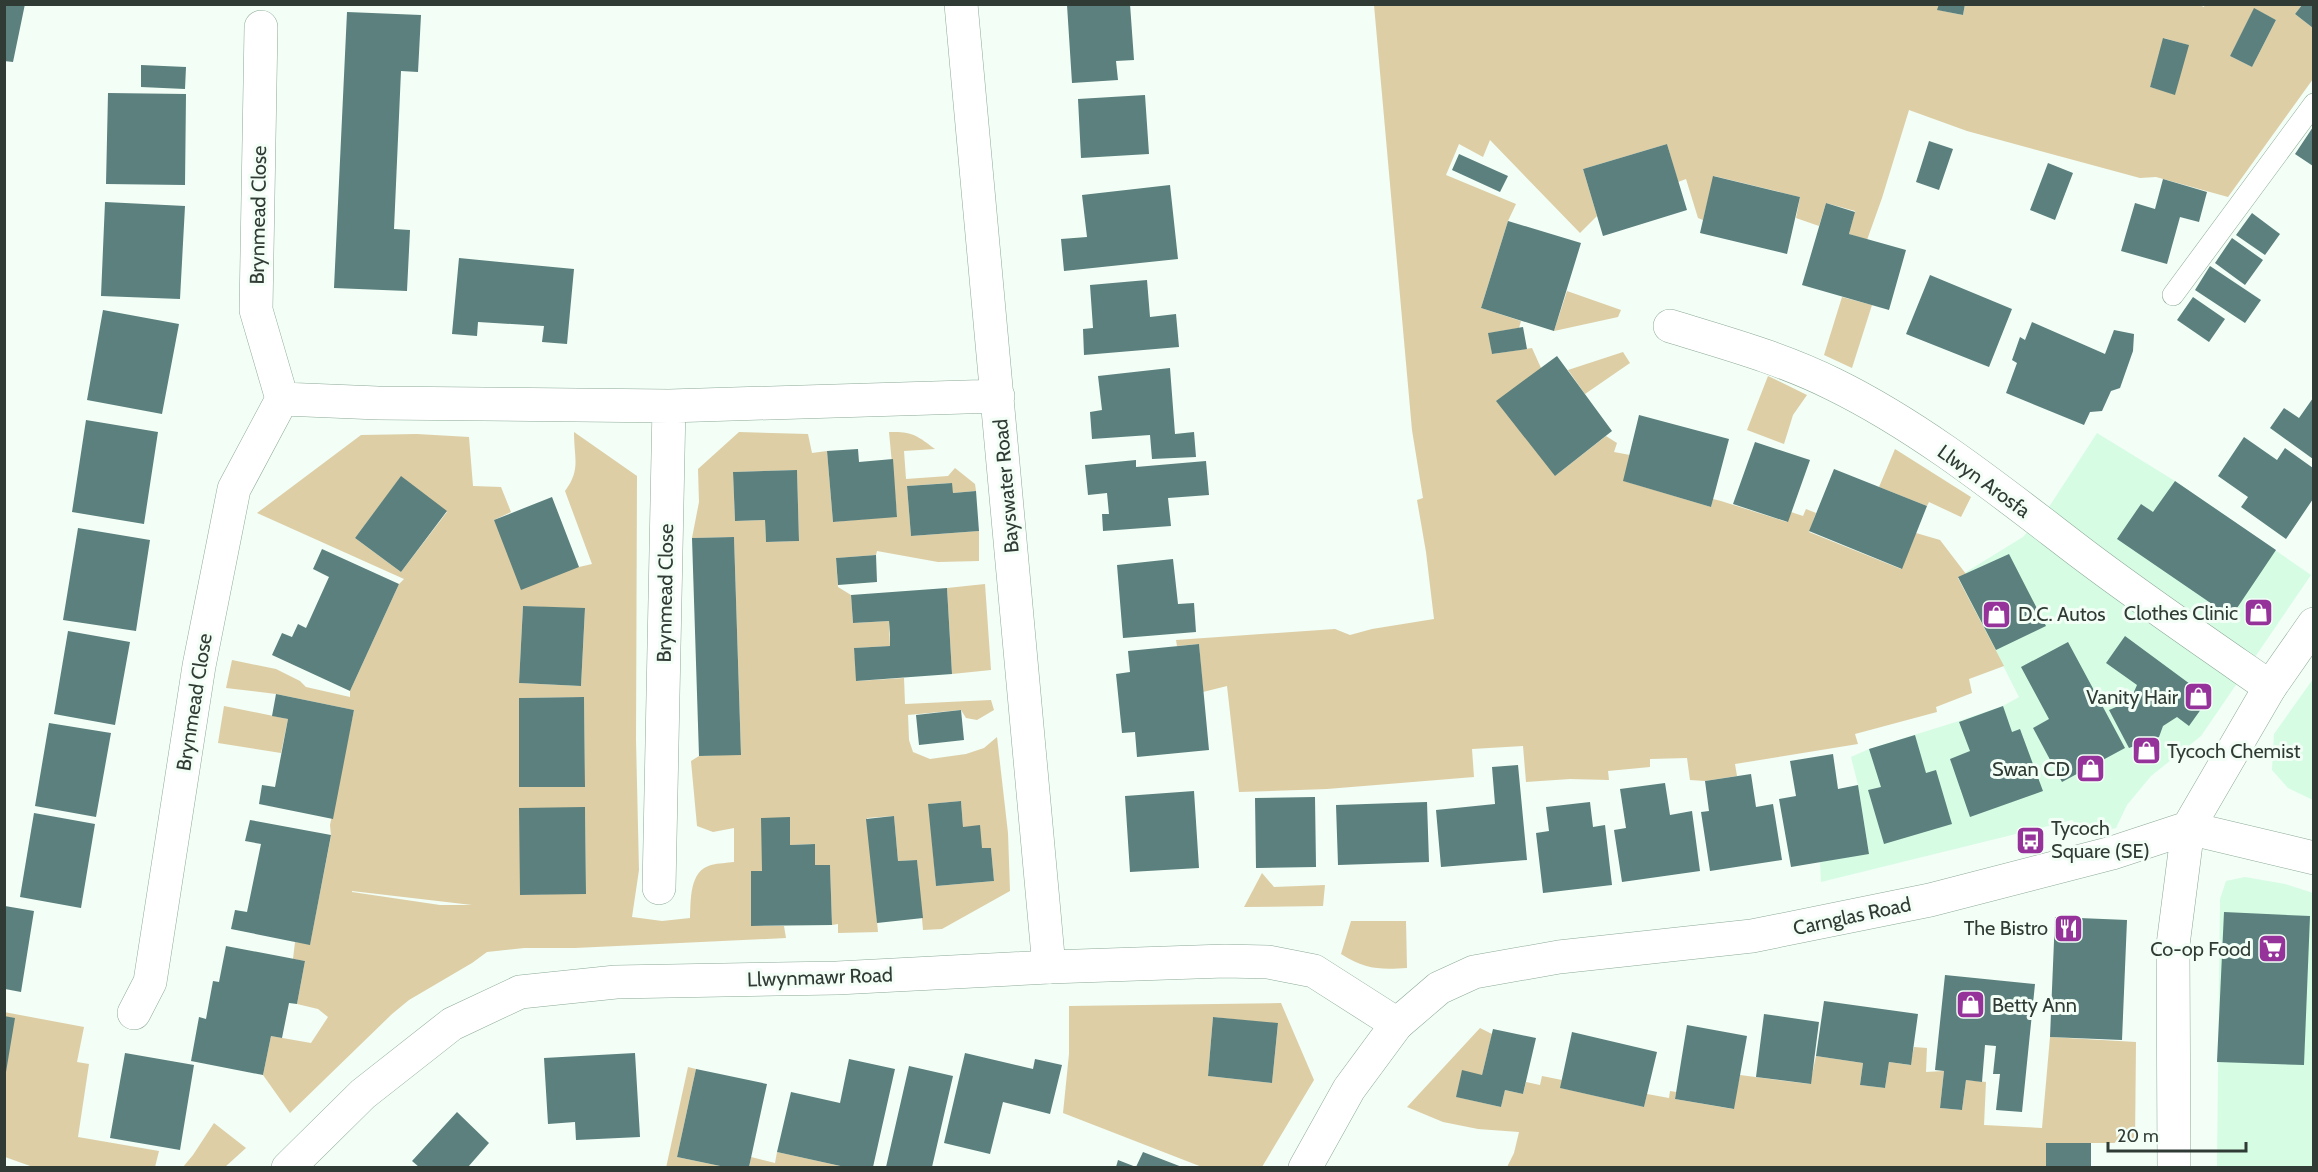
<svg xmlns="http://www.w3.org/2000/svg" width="2318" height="1172" viewBox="0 0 2318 1172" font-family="Cabin,sans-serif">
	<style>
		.built { fill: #d6fce4 }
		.green { fill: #ddcea5; fill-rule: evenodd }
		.building { fill: #5b807e }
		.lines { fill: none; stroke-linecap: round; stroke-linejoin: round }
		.service-casing { stroke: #8daa97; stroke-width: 22 }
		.minor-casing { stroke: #8daa97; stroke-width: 34 }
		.tertiary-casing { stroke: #8daa97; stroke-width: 34 }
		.service { stroke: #fff; stroke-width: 21 }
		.minor { stroke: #fff; stroke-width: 33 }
		.tertiary { stroke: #fff; stroke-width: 33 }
		.labels { text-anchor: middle; stroke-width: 6; stroke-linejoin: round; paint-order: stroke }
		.street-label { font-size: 20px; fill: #2f3b34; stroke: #f2fef6 }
		.poi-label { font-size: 20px; fill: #2f3b34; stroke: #f2fef6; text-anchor: end }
	</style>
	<rect width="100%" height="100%" fill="#f2fef6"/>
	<path class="built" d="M2097 433 2175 481 2311 575 2201 736 2151 776 2127 805 2116 828 2088 835 2072 820 1821 882 1820 862 1869 853 1858 785 1851 757 1869 749 1959 721 2003 706 2019 697 1958 577 2023 537 2047 510Z
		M2313 679V800L2288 788 2272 770 2274 734Z
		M2245 877 2285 884 2313 893V1167L2217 1168 2220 899 2226 881Z"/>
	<path class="green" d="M1939 4 1938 10 1963 15 1965 4H2196L2204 7 2205 4 2302 5 2295 14 2313 28V79L2228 197 2156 177 2140 178 1967 131 1909 110 1882 198 1867 240 1849 234 1855 211 1826 203 1819 226 1796 218 1800 197 1714 176 1703 220 1698 218 1686 179 1678 182 1667 144 1583 169 1597 216 1580 233 1490 140 1483 157 1459 144 1446 175 1516 204 1508 221 1481 308 1521 321 1519 328 1489 333 1492 354 1532 348 1541 368 1555 476 1606 436 1617 443 1614 452 1630 455 1624 481 1711 507 1713 499 1721 501 1787 522 1791 512 1803 516 1806 509 1816 513 1809 532 1901 569 1916 533 1940 540 1966 574 1958 578 2004 666 1969 679 1972 693 1936 707 1937 712 1855 734 1858 744 1735 764 1737 776 1705 781 1690 780 1687 758 1650 759V767L1608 771 1609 780 1570 779 1526 782 1523 746 1472 749 1474 777 1327 789 1239 792 1227 686 1203 692 1199 644 1177 646 1176 640 1335 629 1350 635 1372 629 1434 619 1426 552 1417 500 1423 498 1412 430 1374 5ZM2254 9 2276 20 2252 67 2230 56ZM2164 38 2188 45 2175 94 2150 87Z
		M1567 291 1621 310 1618 317 1554 331Z
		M1842 297 1872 305 1852 368 1824 355Z
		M1623 352 1630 363 1585 394 1568 370Z
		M1768 376 1807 395 1793 415 1784 444 1747 430Z
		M574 432 637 476 636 740 639 870 632 917 662 921 690 918C691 900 689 871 711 865 719 863 727 863 734 862V828L713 832 697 826 691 761 699 756 741 754 734 537 692 538 699 502 698 469 739 432 808 434 812 453 827 451 833 522 897 516 889 432C912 431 918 436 935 449L904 451 906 479 948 476 955 468 975 484 976 491 953 493 951 483 907 486 911 536 979 531V561L938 562 877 551 876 555 836 558 838 587 851 595 853 623 889 621 890 646 854 648 857 681 904 678 905 704 991 700 994 710 977 720 966 718 961 710 908 715 909 740 913 752 930 759 966 754 984 748 997 737 1008 833 1010 891 942 929 923 930 917 860 898 861 894 816 867 818 878 932 838 933V924L832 925 830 865H815V844L790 845 762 871 751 872V926H784L786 938 575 948H524L487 952 472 963 409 1000 392 1014 290 1113 263 1075 271 1036 311 1043 328 1017 318 1009 297 1004 305 961 293 959 295 942 310 944 331 836 330 825 354 710 276 694 226 688 232 660 276 669 300 681 306 687 350 697V691L399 584 404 579 257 513 361 435 417 434 469 437 473 486 501 487 511 512 494 520 579 567 592 564 565 491C581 469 574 459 574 432ZM797 470 799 541 766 542 765 520 735 521 733 472ZM401 477 447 512 401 572 355 538ZM523 606 585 609 581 686 519 683ZM584 697 585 787H519V698ZM961 801 963 827 982 848H991L994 881 936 886 929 804ZM585 807 586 893 520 895ZM352 892V891L472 905H440Z
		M1895 449 1971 497 1961 517 1929 502 1927 506 1879 487Z
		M985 584 991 670 952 674 947 588Z
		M224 706 288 719 281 753 218 743Z
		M1262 873 1274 887 1325 885 1323 906 1244 907Z
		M1351 921H1406L1407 968C1379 970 1365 969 1341 954Z
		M1281 1003 1314 1080 1262 1167H1202L1063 1113 1069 1054V1006ZM1213 1017 1278 1024 1272 1083 1208 1076Z
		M4 1012 84 1027 77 1062 89 1064 78 1137 159 1151 155 1167H33L5 1157Z
		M1480 1028 1492 1034 1482 1075 1457 1097 1501 1107 1505 1090 1523 1094 1526 1082 1540 1085 1542 1076 1562 1080 1561 1088 1644 1107 1647 1094 1669 1098 1670 1091 1676 1092 1675 1099 1733 1109 1740 1075 1810 1084 1816 1056 1863 1063 1860 1085 1885 1088 1889 1062 1910 1065 1914 1047 1927 1048 1926 1072 1944 1071 1940 1108 1962 1110 1966 1080 1986 1082 1984 1125 2042 1128 2050 1037 2136 1042 2135 1143H2047L2046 1167H1507L1514 1153 1519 1132 1478 1129 1443 1122 1407 1107Z
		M688 1067 696 1069 677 1157 725 1167 666 1168Z
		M214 1123 246 1148 225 1167H183L193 1155Z
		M777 1152 845 1167 749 1168 751 1157 775 1163Z"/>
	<path class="building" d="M4 4H25L13 62 4 61Z
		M1130 4 1134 60 1116 61 1118 80 1072 83 1067 5Z
		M1939 4H1965L1963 15 1937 10Z
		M2302 5H2313V28L2295 14Z
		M2254 8 2276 20 2252 67 2230 56Z
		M347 12 421 15 418 72 401 71 394 229 410 230 407 291 334 288Z
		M2163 38 2189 45 2175 95 2150 87Z
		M141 65 186 67 185 89 141 87Z
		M108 93 186 94 185 185 106 184Z
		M1145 95 1149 154 1081 158 1078 99Z
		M2313 127V166L2295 154Z
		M1929 141 1953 149 1939 190 1916 182Z
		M1667 144 1687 210 1603 236 1583 169Z
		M1459 154 1508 176 1500 192 1452 170Z
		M2048 163 2073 173 2055 220 2030 210Z
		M1713 176 1800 197 1787 254 1700 233Z
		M2163 179 2207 192 2199 222 2180 217 2167 264 2121 251 2135 203 2155 209Z
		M1170 185 1178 259 1064 271 1061 239 1087 237 1082 195Z
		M105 202 185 206 180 299 101 296Z
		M1826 203 1855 212 1849 234 1906 250 1889 310 1802 285Z
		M2252 213 2280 234 2265 255 2236 235Z
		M1508 221 1581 243 1554 331 1481 308Z
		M2232 238 2263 260 2245 285 2215 263Z
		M459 258 574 269 567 344 542 342 544 326 478 322 477 336 452 334Z
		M2210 266 2261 300 2245 323 2195 290Z
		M1930 275 2012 309 1989 367 1906 334Z
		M1147 280 1150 317 1176 314 1179 347 1084 355 1083 329 1093 328 1090 285Z
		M2193 297 2225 319 2209 342 2177 320Z
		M103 310 179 324 162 414 87 400Z
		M2032 322 2105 354 2114 330 2134 334 2133 351 2120 388 2111 391 2102 411 2090 412 2084 425 2006 393 2017 363 2012 360 2020 337 2025 340Z
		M1523 327 1527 349 1492 354 1488 333Z
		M1557 356 1612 431 1555 476 1496 401Z
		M1170 368 1175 434 1194 432 1196 457 1152 459 1150 435 1092 439 1090 412 1102 410 1098 376Z
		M2313 398V459L2270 428 2284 408 2299 418Z
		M1639 415 1729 439 1711 507 1623 481Z
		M86 420 158 432 144 524 72 512Z
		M2244 437 2277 460 2285 448 2313 468V499L2286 539 2241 507 2248 497 2218 476Z
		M1755 442 1810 460 1788 522 1733 504Z
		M858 449 859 462 893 459 897 517 833 522 827 451Z
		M1136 460V467L1206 461 1209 495 1168 498 1171 526 1103 531 1102 514H1109L1107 493 1088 495 1085 465Z
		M1834 469 1927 506 1902 569 1809 531Z
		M797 470 799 541 766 542 765 520 735 521 733 472Z
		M401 476 447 511 401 572 355 538Z
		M2175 481 2276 550 2231 617 2117 539 2141 504 2153 512Z
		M952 483 953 493 976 491 979 531 911 536 907 486Z
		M552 497 579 567 521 590 494 520Z
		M78 528 150 540 136 631 63 620Z
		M734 537 741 755 699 756 692 538Z
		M322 549 399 584 350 691 272 655 282 633 292 637 298 624 306 628 329 577 313 569Z
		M2009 554 2046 626 1996 650 1958 577Z
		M876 555 877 582 838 585 836 558Z
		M1173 559 1178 604 1194 603 1196 632 1123 638 1117 565Z
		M947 588 952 674 856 681 854 648 890 646V634L889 621 853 623 851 595Z
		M523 606 585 608 581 686 519 683Z
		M68 631 130 642 115 725 54 714Z
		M2125 636 2209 698 2189 726 2177 717 2163 726 2159 737 2129 748 2109 710 2130 701 2137 685 2106 663Z
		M2068 642 2125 748 2062 782 2033 728 2049 719 2021 667Z
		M1199 644 1209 750 1137 757 1135 732 1122 733 1116 674 1130 672 1128 651Z
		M276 694 354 710 333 819 259 804 262 785 275 787 288 719 272 716Z
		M584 697 585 787H519V698Z
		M2003 706 2012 732 2020 729 2043 791 1970 817 1950 759 1970 751 1959 722Z
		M961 710 964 740 919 745 916 715Z
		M49 723 111 733 96 817 35 806Z
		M1915 735 1926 773 1936 770 1952 824 1884 844 1868 790 1881 787 1869 749Z
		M1833 754 1838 789 1858 785 1869 854 1791 867 1779 799 1796 796 1790 761Z
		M1518 765 1527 860 1441 867 1436 810 1495 804 1492 767Z
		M1751 774 1756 807 1773 804 1782 860 1710 871 1701 812 1709 811 1705 781Z
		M1665 783 1670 815 1692 811 1700 871 1622 882 1614 830 1626 828 1620 789Z
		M1194 791 1199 868 1130 872 1125 796Z
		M1315 797 1316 867 1256 868 1255 798Z
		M961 801 963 827 980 825 982 848H991L994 881 936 886 928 804Z
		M1427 802 1429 862 1338 865 1336 805Z
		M1590 802 1593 827 1605 825 1612 885 1543 893 1536 833 1549 831 1546 807Z
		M585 807 586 894 520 895 519 808Z
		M34 813 95 824 81 908 20 897Z
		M894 816 898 861 917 860 923 918 877 923 866 819Z
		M790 817V845L815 844V865H830L832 925 751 926V871H762L761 818Z
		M250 820 331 835 310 945 231 929 235 910 247 912 261 844 245 841Z
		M5 906 34 911 21 992 5 989Z
		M2224 912 2310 916 2304 1065 2217 1062Z
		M2055 917 2127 920 2122 1040 2050 1037Z
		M226 946 305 961 297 1004 289 1003 282 1038 271 1036 263 1075 191 1061 199 1017 206 1019 213 981 219 982Z
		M1945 975 2035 984 2022 1112 1996 1110 2000 1074H1993L1996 1046 1985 1045 1982 1082 1966 1080 1962 1110 1940 1108 1944 1071 1935 1070Z
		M1824 1001 1918 1014 1911 1065 1889 1062 1885 1088 1860 1085 1863 1063 1816 1056Z
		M1764 1014 1819 1022 1811 1084 1756 1077Z
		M4 1016 15 1018 6 1072H4Z
		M1213 1017 1278 1023 1272 1083 1208 1076Z
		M1687 1025 1747 1036 1734 1109 1675 1099Z
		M1493 1029 1536 1038 1523 1094 1505 1090 1501 1107 1456 1097 1462 1070 1482 1075Z
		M1572 1032 1657 1052 1644 1107 1560 1088Z
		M125 1053 194 1065 180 1150 110 1138Z
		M635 1053 640 1137 576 1140 575 1122 548 1124 544 1058Z
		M965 1053 1033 1069 1035 1059 1062 1065 1050 1114 1003 1102 990 1154 944 1143Z
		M849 1059 895 1069 873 1167H845L777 1152 791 1092 840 1103Z
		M909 1066 953 1076 932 1167H886Z
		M696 1069 767 1084 749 1167H725L677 1157Z
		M457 1112 489 1143 468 1167H419L412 1161Z
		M2046 1143H2091V1167H2046Z
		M1143 1152 1182 1167H1136Z
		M1118 1160 1136 1167H1116Z"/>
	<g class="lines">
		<defs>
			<path id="service" d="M2173 295 2314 104"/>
			<path id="minor" d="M961 4 1049 967
				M261 27 256 310 282 399
				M1670 326C1725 343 1781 358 1833 384 1923 428 2004 494 2084 555 2145 601 2208 644 2270 687
				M2188 828 2314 858
				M659 888 669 406
				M134 1013 150 982 199 666 234 489 282 399 378 403 669 406 998 396
				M1305 1168 1349 1089 1397 1024"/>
			<path id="tertiary" d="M288 1168 363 1094 452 1024 520 992 616 982 837 978 1049 967 1225 961 1268 962 1314 971 1397 1024 1439 988 1474 972 1559 957 1752 936 1930 900 2112 853 2188 828
				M2174 1168 2173 945 2188 828 2270 687 2314 624"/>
		</defs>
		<use href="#service" class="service-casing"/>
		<use href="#minor" class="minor-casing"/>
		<use href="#tertiary" class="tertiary-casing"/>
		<use href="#service" class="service"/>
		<use href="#minor" class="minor"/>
		<use href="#tertiary" class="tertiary"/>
	</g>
	<defs>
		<symbol id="shop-square" viewBox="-11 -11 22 22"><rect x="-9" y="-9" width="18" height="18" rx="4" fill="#95339a" stroke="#f2fef6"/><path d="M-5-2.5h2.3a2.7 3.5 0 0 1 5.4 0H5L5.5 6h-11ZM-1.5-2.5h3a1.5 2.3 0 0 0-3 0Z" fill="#fff"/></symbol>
		<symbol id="bus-square" viewBox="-11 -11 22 22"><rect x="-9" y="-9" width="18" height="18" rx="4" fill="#95339a" stroke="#f2fef6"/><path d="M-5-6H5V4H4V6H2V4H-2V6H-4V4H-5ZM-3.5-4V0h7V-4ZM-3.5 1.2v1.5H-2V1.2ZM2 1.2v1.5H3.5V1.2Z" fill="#fff"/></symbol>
		<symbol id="restaurant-square" viewBox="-11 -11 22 22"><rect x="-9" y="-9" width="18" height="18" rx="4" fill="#95339a" stroke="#f2fef6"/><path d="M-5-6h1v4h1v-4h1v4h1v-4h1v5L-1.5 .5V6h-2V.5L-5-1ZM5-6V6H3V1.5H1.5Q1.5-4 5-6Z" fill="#fff"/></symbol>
		<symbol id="supermarket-square" viewBox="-11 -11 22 22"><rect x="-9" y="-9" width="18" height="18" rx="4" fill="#95339a" stroke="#f2fef6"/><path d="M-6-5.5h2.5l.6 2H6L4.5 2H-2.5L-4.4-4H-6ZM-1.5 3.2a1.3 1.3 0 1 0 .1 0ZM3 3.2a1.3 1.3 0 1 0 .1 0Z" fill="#fff"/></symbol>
	</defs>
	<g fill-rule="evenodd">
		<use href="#shop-square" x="2242" y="596" width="33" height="33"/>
		<use href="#shop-square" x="1980" y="598" width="33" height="33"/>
		<use href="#shop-square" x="2182" y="680" width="33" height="33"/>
		<use href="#shop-square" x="2130" y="734" width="33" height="33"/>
		<use href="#shop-square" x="2074" y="752" width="33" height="33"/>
		<use href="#bus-square" x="2014" y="824" width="33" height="33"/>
		<use href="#restaurant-square" x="2052" y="912" width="33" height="33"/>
		<use href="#supermarket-square" x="2256" y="932" width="33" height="33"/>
		<use href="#shop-square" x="1954" y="988" width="33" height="33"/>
	</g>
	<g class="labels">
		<g class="street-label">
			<text transform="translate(258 215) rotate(-89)" y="7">Brynmead Close</text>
			<text transform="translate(1984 481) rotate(36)" y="7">Llwyn Arosfa</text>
			<text transform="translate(1006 486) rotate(-95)" y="7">Bayswater Road</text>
			<text transform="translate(665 593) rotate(-89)" y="7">Brynmead Close</text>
			<text transform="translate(194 702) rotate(-81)" y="7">Brynmead Close</text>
			<text transform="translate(1852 916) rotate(-12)" y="7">Carnglas Road</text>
			<text transform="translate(820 977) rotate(-2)" y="7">Llwynmawr Road</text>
		</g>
		<g class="poi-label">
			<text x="2238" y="620">Clothes Clinic</text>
			<text x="2018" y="621" text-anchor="start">D.C. Autos</text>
			<text x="2178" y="704">Vanity Hair</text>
			<text x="2167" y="758" text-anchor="start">Tycoch Chemist</text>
			<text x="2070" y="776">Swan CD</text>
			<text x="2051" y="835" text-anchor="start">Tycoch<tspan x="2051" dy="23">Square (SE)</tspan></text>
			<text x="2048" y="935">The Bistro</text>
			<text x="2251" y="956">Co-op Food</text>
			<text x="1992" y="1012" text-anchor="start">Betty Ann</text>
		</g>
	</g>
	<rect width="2318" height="1172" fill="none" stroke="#2f3b34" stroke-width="12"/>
	<path d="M2108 1142v9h138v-9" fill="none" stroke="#2f3b34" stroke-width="3"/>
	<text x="2117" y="1142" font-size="18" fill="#2f3b34" stroke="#f2fef6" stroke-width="4.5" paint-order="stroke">20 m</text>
</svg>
